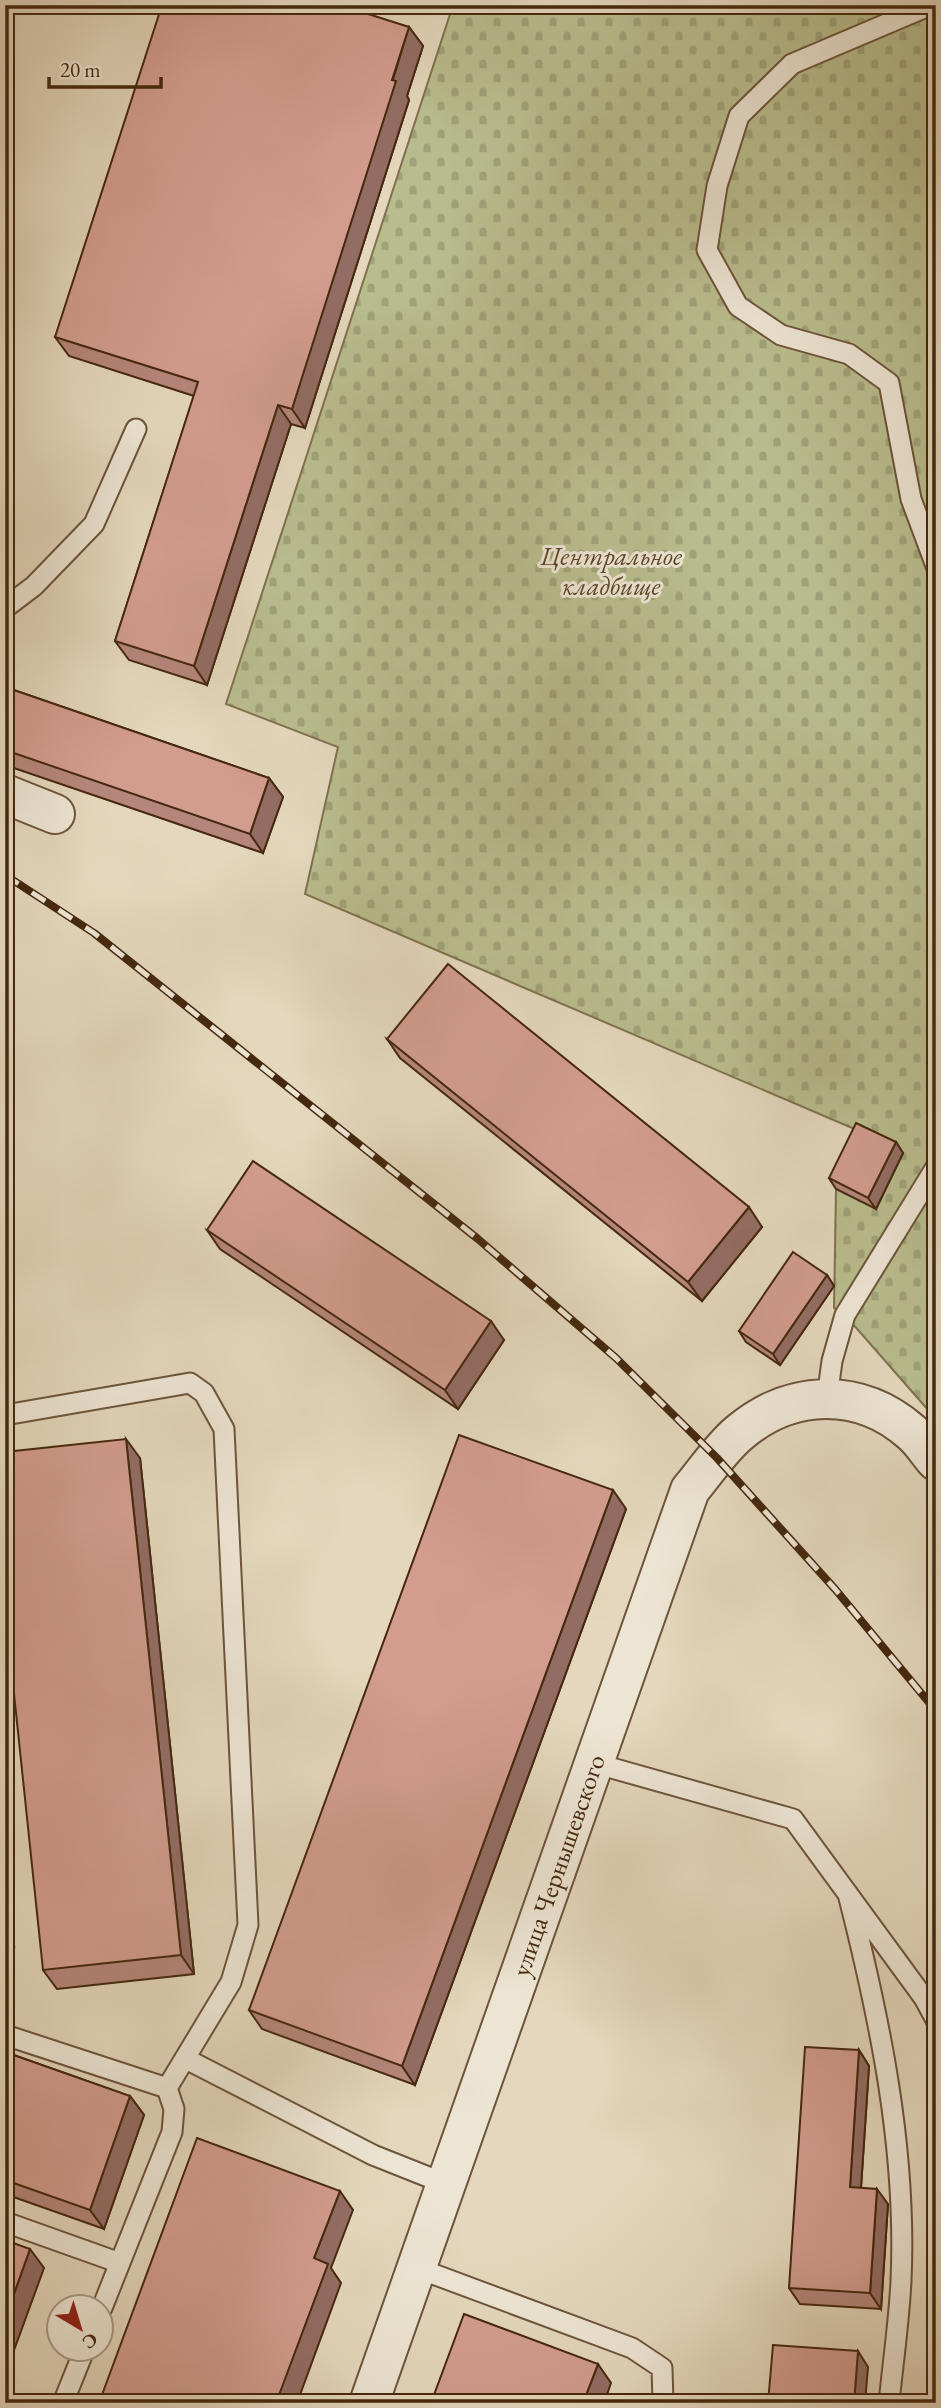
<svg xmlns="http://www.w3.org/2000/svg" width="941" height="2408" viewBox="0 0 941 2408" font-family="'EB Garamond',serif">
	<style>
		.cemetery { fill: url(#cemetery-stones); stroke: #7f724e; stroke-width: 2 }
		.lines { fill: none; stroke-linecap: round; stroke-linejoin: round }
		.service-casing { stroke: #6d543a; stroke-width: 23 }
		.minor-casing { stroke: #6d543a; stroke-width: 42 }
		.service { stroke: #ede5d4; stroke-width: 19 }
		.minor { stroke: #ede5d4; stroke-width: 38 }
		.rail-casing { stroke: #45280e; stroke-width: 8 }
		.rail { stroke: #ede5d4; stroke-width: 5; stroke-dasharray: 16; stroke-linecap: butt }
		.wall { fill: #b5867b; stroke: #45280e; stroke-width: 2 }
		.shaded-wall { fill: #936d64; stroke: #45280e; stroke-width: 2 }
		.building { fill: #d29c8f; stroke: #45280e; stroke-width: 2 }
		.labels { text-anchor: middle; stroke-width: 6; stroke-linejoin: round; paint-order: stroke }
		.park-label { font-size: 26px; font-style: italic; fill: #5c4628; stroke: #ede5d4 }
		.street-label { font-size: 26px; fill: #45280e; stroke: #ede5d4 }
	</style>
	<defs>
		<pattern id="cemetery-stones" width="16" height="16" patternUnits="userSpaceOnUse" patternTransform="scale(1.75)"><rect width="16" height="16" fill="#b9bd8e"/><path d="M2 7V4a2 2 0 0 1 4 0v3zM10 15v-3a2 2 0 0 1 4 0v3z" fill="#a0a279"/></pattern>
	</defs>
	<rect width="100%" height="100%" fill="#e4d7bd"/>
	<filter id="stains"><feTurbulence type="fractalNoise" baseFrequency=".00286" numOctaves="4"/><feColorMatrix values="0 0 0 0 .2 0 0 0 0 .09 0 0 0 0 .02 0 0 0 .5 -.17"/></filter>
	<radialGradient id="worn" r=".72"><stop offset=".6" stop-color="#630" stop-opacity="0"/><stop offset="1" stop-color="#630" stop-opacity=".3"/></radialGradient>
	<path class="cemetery" d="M453 5H936V1419L845 1315 834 1308 836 1189 864 1133 305 894 338 747 226 704Z"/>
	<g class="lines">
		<defs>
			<path id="service" d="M931 5 792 64 739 116 717 186 707 250 738 306 781 335 849 354 889 383 911 499 936 566
				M5 8 6 5
				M5 608 34 586 94 524 136 429
				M827 1398 832 1361 845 1315 936 1167
				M5 1415 190 1383 204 1393 224 1429 248 1925 231 1982 167 2088 5 2035
				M594 1763 793 1819 924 1998 936 2020
				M848 1894C880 2020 907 2150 901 2281 899 2322 893 2362 889 2403
				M186 2059 373 2155 446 2184
				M5 2222 120 2263
				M417 2268 632 2348 662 2368 663 2403
				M102 2308 172 2132 174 2109 167 2088
				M63 2403 85 2348"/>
			<g id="minor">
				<path d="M5 794 55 814"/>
				<path id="s1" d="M369 2403 690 1490C706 1471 721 1448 739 1433 791 1389 859 1387 911 1432 921 1440 928 1452 936 1461"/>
			</g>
		</defs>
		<use href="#service" class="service-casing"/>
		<use href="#minor" class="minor-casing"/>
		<use href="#service" class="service"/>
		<use href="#minor" class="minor"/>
		<defs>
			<path id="rail" d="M5 875 94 933 478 1239 616 1358 717 1458 835 1589 936 1711"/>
		</defs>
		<use href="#rail" class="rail-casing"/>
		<use href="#rail" class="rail"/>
	</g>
	<path class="wall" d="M409 27 423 46 407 96 409 100 305 428 291 424 207 685 129 660 115 641 194 396 69 356 55 337Z
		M5 687 269 778 283 797 263 853 5 765Z
		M387 1039 762 1227 702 1301 400 1058Z
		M896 1142 903 1153 876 1209 836 1189 829 1178Z
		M207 1230 504 1340 458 1409 220 1249Z
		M827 1275 834 1286 780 1365 746 1342 739 1331Z
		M140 1458 194 1974 57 1989 43 1970Z
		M626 1509 415 2085 262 2029 249 2010Z
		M5 1849 14 1945 5 1946Z
		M859 2050 869 2066 861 2188 888 2204 881 2309 800 2304 789 2288Z
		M5 2052 130 2096 144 2115 104 2229 5 2194Z"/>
	<path class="shaded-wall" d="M409 27 423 46 407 96 409 100 305 428 292 409Z
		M278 405 291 424 207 685 194 666Z
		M269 778 283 797 263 853 250 834Z
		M896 1142 903 1153 876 1209 868 1198Z
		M749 1207 762 1227 702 1301 688 1282Z
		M827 1275 834 1286 780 1365 773 1354Z
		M491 1321 504 1340 458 1409 445 1390Z
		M126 1439 140 1458 194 1974 181 1955Z
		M613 1490 626 1509 415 2085 402 2066Z
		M5 1849 14 1945 5 1933Z
		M859 2050 869 2066 860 2203 850 2187Z
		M130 2096 144 2115 104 2229 90 2210Z
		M877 2189 888 2204 881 2309 870 2293Z
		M340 2191 353 2210 331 2268 341 2283 297 2403H276L314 2258Z
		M30 2249 44 2268 5 2375V2319Z
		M858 2351 868 2367 865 2403H854Z
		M598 2364 611 2383 604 2403H583Z"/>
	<path class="building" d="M162 5H340L409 27 392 80 396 81 292 409 278 405 194 666 115 641 198 382 55 337Z
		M5 687 269 778 250 834 5 750Z
		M448 964 749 1207 688 1282 387 1039Z
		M856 1123 896 1142 868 1198 829 1178Z
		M253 1161 491 1321 445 1390 207 1230Z
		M793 1252 827 1275 773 1354 739 1331Z
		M459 1435 613 1490 402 2066 249 2010Z
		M126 1439 181 1955 43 1970 5 1608V1452Z
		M805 2047 859 2050 850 2187 877 2189 870 2293 789 2288Z
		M5 2052 130 2096 90 2210 5 2180Z
		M197 2138 340 2191 314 2258 328 2264 276 2403H99Z
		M5 2240 30 2249 5 2319Z
		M464 2314 598 2364 583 2403H431Z
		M773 2345 858 2351 854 2403H768Z"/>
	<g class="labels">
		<g class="park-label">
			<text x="611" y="565">Центральное<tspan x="611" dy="30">кладбище</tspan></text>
		</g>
		<g class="street-label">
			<text dy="9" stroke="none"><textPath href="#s1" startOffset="570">улица Чернышевского</textPath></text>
		</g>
	</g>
	<rect width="941" height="2408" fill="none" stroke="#e4d7bd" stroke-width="28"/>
	<rect x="7" y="7" width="927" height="2394" fill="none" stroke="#45280e" stroke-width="3.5"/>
	<rect x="14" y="14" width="913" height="2380" fill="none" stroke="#45280e" stroke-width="2"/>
	<g transform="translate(80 2328) rotate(142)"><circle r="33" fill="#ede5d4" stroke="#aa9985" stroke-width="2"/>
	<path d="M0-5L12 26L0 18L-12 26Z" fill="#8f2418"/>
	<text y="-10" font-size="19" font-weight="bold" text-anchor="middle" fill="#45280e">С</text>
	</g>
	<path d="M49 77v10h112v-10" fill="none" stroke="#45280e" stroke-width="3.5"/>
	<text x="60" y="77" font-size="21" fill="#45280e" stroke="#ede5d4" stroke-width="5" paint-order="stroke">20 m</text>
	<rect width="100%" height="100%" filter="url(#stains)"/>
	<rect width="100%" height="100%" fill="url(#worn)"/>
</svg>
